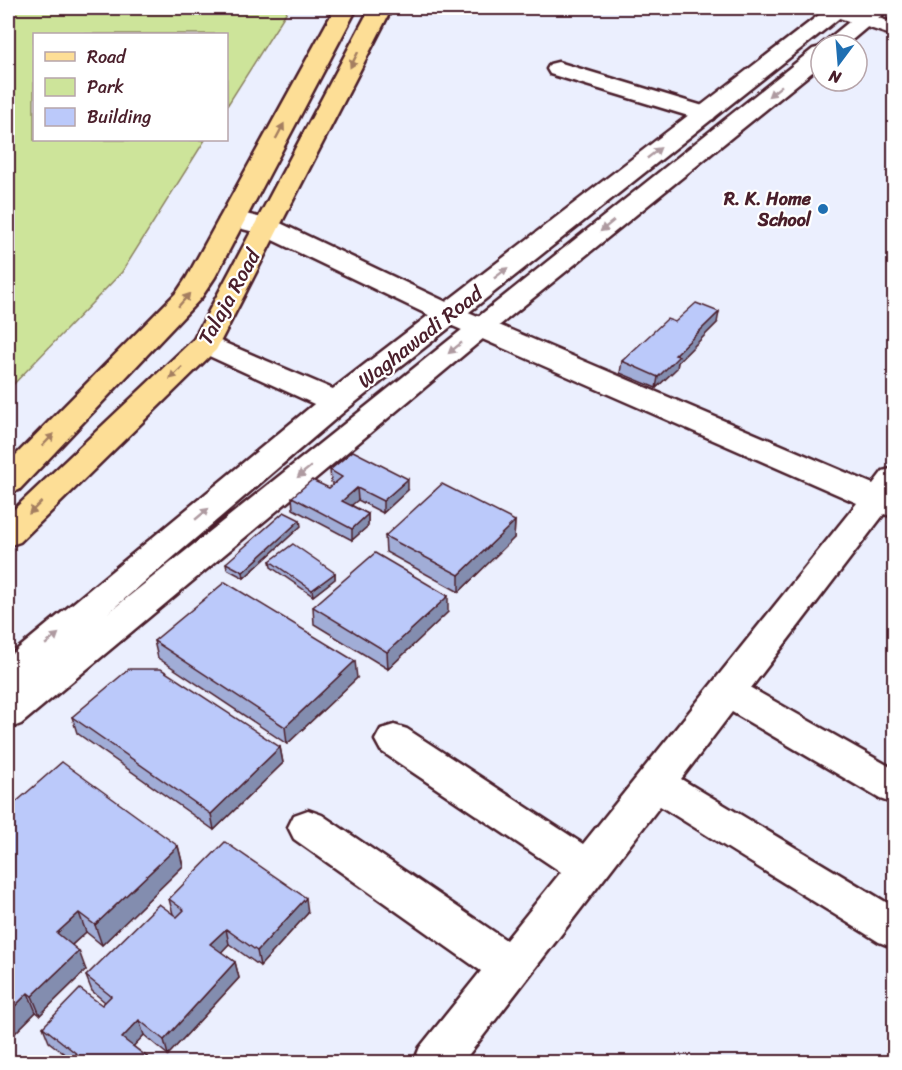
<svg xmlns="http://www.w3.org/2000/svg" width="902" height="1070" viewBox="0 0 902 1070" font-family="Sriracha,sans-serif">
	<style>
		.green { fill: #cde49a; stroke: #8c8262; stroke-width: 1.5 }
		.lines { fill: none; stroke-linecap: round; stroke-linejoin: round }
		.street-casing { stroke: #4a1f2b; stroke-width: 5 }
		.secondary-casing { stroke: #4a1f2b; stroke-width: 5 }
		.primary-casing { stroke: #4a1f2b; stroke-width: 5 }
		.street { fill: #fff; fill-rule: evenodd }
		.secondary { fill: #fff; fill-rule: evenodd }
		.primary { fill: #fdde96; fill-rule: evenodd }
		.wall { fill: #a1add7; stroke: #4a1f2b; stroke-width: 1.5 }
		.shaded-wall { fill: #838daf; stroke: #4a1f2b; stroke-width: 1.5 }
		.building { fill: #bbc9fa; stroke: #4a1f2b; stroke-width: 1.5 }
		.oneway { fill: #a47e60 }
		.oneway2 { fill: #ae9aa0 }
		.poi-dot { fill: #1f6fb2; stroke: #fff; stroke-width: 2 }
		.labels { text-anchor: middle; stroke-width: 4.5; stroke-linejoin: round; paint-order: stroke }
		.far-poi-label { font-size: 18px; font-weight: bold; fill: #4a1f2b; stroke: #fff; text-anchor: end }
		.street-label { font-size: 21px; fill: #4a1f2b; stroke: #fff }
	</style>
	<rect width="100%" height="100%" fill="#ebeffe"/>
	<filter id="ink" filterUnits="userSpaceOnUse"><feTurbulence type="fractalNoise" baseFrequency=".0167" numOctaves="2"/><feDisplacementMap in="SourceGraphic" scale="12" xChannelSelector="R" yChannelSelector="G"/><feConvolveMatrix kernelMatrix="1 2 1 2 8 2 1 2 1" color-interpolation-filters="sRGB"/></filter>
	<g filter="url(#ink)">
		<path class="green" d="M8 8H289L227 106 226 34H34V140H205L122 272 8 390Z"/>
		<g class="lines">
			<defs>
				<path id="street" d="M817 8H847L894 23V36L821 12Z
					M558 62 713 109 717 114 713 119 705 121 550 74 547 69 550 64Z
					M232 211 276 221 459 308 873 484 883 471 894 468V517L884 514 751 688 894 769V804L880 799 732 712 681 779 894 907V948L879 942 660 806 463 1062H414L420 1047 481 971 294 839 288 827 294 815 308 810 322 815 506 940 561 872 381 751 375 740 381 729 394 725 407 729 583 844 857 503 439 320 258 233 223 224 219 219 223 214Z
					M206 335 347 395 351 402 347 409 336 412 325 409 196 350 192 344 196 338Z"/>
				<path id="secondary" d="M828 8H852L347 409 108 613 813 49 821 47V65L490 333 21 724 8 729V693L12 690 8 691V657L325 395Z
					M866 8H890L846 45H821Z"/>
				<path id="primary" d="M335 8H357L215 277 201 298 19 490 8 493V463L177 292 187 277Z
					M370 8H392L216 350 20 542 8 546V515L194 339Z"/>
			</defs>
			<use href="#street" class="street-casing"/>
			<use href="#secondary" class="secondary-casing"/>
			<use href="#primary" class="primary-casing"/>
			<use href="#street" class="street"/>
			<use href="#secondary" class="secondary"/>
			<use href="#primary" class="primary"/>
		</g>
		<path class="wall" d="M675 322 717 323 678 362 677 368 656 388 620 373 622 361Z
			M330 470 408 490 383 513 358 500 351 505 368 514V526L352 540 293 509 292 497 329 488 334 484 331 482Z
			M515 521 514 538 459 592 386 552 385 536Z
			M301 526 244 578 227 569 226 563Z
			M270 561 335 573V579L313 596 271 567Z
			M313 607 448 612 388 669 314 624Z
			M154 641 357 678 287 744 158 658Z
			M72 717 280 747 283 763 214 830 77 733Z
			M8 809 178 846 183 866 102 945 86 932 72 945 86 970 40 1015 36 1012 12 1036 8 1032Z
			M169 899 308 913 260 966 229 944 221 952 235 962 239 978 168 1055 144 1035 133 1046 147 1057 148 1062H75L49 1042 43 1027 102 1005 105 1002 92 991 86 976 173 914Z"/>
		<path class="shaded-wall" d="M719 312 717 323 678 362 677 368 656 388 658 377 675 355Z
			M408 479V490L383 513V501Z
			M357 488 358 500 343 512 342 501Z
			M368 514V526L352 540V529Z
			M300 520 301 526 244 578 243 572Z
			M515 521 514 538 459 592V575Z
			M335 573V579L313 596 312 590Z
			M448 596V612L388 669 387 652Z
			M355 661 357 678 287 744 285 727Z
			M280 747 283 763 214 830 211 814Z
			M178 846 183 866 102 945 95 925Z
			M306 898 308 913 260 966 257 951Z
			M79 913 86 932 64 952 57 933Z
			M226 929 229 944 214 960 210 944Z
			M79 951 86 970 40 1015 32 996Z
			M235 962 239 978 168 1055 164 1040Z
			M28 993 36 1012 12 1036 8 1026V1013Z
			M139 1020 144 1035 127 1053 122 1038Z
			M147 1057 148 1062H142Z"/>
		<path class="building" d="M696 303 719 312 675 355 679 356 658 377 622 361 667 319 675 322Z
			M353 451 408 479 383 501 357 488 342 501 368 514 352 529 292 497 312 480 329 488 342 477 330 470Z
			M442 484 515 521 459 575 385 536Z
			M284 512 300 520 243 572 226 563Z
			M293 544 335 573 312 590 270 561Z
			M375 553 448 596 387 652 313 607Z
			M225 582 355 661 285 727 154 641Z
			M129 669H161L280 747 211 814 72 717Z
			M62 762 178 846 95 925 79 913 57 933 79 951 32 996 28 993 8 1013V809Z
			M225 842 306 898 257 951 226 929 210 944 235 962 164 1040 139 1020 122 1038 147 1057 142 1062H87L43 1027 80 989 102 1005 111 996 86 976 159 904 177 917 184 910 169 899Z"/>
		<defs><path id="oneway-solid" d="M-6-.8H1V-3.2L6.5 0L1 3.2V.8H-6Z" transform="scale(1.5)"/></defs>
		<g class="oneway">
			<use href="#oneway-solid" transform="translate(354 60) rotate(117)"/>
			<use href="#oneway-solid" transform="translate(280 131) rotate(-62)"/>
			<use href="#oneway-solid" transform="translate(184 300) rotate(-49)"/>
			<use href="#oneway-solid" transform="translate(176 373) rotate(136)"/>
			<use href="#oneway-solid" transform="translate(48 440) rotate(-46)"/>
			<use href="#oneway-solid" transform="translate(35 508) rotate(136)"/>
		</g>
		<g class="oneway2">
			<use href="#oneway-solid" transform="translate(775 91) rotate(141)"/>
			<use href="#oneway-solid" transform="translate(654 153) rotate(-38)"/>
			<use href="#oneway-solid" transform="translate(607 226) rotate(141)"/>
			<use href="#oneway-solid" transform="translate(501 273) rotate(-38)"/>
			<use href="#oneway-solid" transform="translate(455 348) rotate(141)"/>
			<use href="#oneway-solid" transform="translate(304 472) rotate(141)"/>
			<use href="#oneway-solid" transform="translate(202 514) rotate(-40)"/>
			<use href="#oneway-solid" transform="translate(52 639) rotate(-40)"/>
		</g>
	</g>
	<circle class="poi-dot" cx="823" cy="209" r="6"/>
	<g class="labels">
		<g class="far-poi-label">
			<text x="811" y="205">R. K. Home<tspan x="811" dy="21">School</tspan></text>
		</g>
		<g class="street-label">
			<text transform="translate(229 297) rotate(-61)" y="7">Talaja Road</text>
			<text transform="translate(420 337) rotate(-38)" y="7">Waghawadi Road</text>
		</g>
	</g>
	<rect width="902" height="1070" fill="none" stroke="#fff" stroke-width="30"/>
	<rect x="15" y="15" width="872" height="1040" fill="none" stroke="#4a1f2b" stroke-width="2" filter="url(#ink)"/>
	<rect x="33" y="33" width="195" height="108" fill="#ffffff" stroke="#b7a5aa" stroke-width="1.5"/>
	<rect x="45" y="52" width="30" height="9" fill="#fdde96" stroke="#b7a5aa" stroke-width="1.5"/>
	<text x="87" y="63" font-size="18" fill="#4a1f2b">Road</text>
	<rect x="45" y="78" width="30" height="18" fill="#cde49a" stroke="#b7a5aa" stroke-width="1.5"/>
	<text x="87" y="93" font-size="18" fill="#4a1f2b">Park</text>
	<rect x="45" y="108" width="30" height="18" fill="#bbc9fa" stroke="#b7a5aa" stroke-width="1.5"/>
	<text x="87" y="123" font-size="18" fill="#4a1f2b">Building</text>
	<g transform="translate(839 63) rotate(196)"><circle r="28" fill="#ffffff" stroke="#b7a5aa" stroke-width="1.5"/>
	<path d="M0-4.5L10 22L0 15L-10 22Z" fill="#1f6fb2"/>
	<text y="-9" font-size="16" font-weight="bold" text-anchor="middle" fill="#4a1f2b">N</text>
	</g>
</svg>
